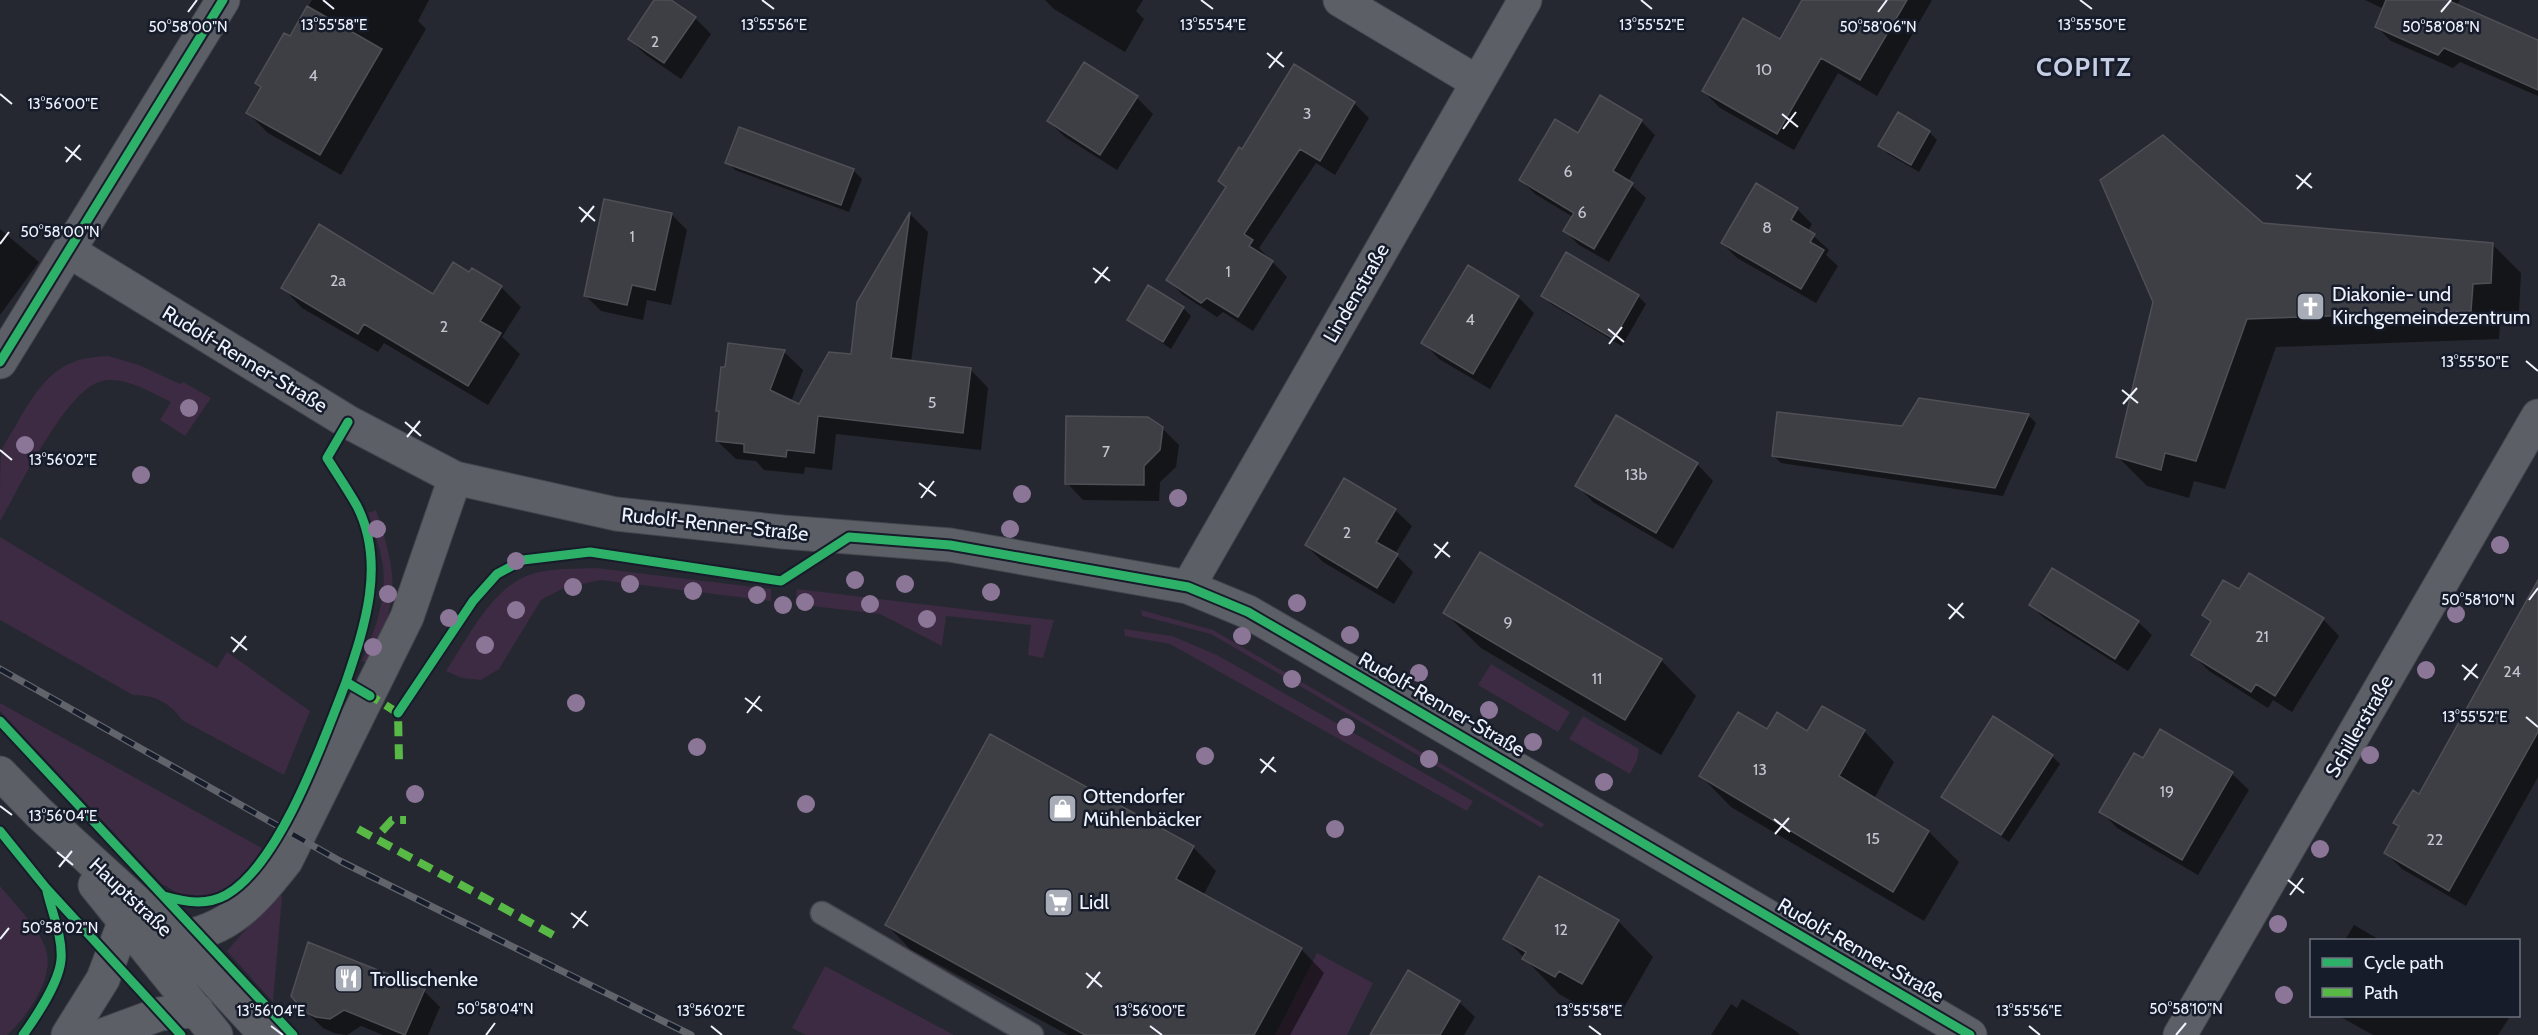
<svg xmlns="http://www.w3.org/2000/svg" width="2538" height="1035" viewBox="0 0 2538 1035" font-family="Cabin,sans-serif">
	<style>
		.green { fill: #3c2b42 }
		.shadow { fill: #0007 }
		.building { fill: #3e3e45; stroke: #4f4f56; stroke-width: 1.5 }
		.lines { fill: none; stroke-linecap: round; stroke-linejoin: round }
		.lane-casing { stroke: #44464e; stroke-width: 25 }
		.street-casing { stroke: #44464e; stroke-width: 35 }
		.secondary-casing { stroke: #44464e; stroke-width: 35 }
		.lane { stroke: #5c5f66; stroke-width: 22 }
		.street { stroke: #5c5f66; stroke-width: 33 }
		.secondary { stroke: #5c5f66; stroke-width: 33 }
		.rail-casing { stroke: #61646b; stroke-width: 7 }
		.rail { stroke: #171c2b; stroke-width: 4.5; stroke-dasharray: 14; stroke-linecap: butt }
		.quiet { stroke: #58b947; stroke-width: 8; stroke-dasharray: 15 8; stroke-linecap: butt }
		.cycleway-casing { stroke: #171c2b; stroke-width: 13 }
		.cycleway { stroke: #2db169; stroke-width: 9 }
		.tree { fill: #8c7698 }
		.ticks { fill: none; stroke: #eff3fe; stroke-width: 2 }
		.labels { text-anchor: middle; stroke-width: 5; stroke-linejoin: round; paint-order: stroke }
		.number-label { font-size: 16px; fill: #c3c6d0 }
		.street-label { font-size: 20px; fill: #eff3fe; stroke: #171c2b }
		.poi-label { font-size: 20px; fill: #eff3fe; stroke: #171c2b; text-anchor: start }
		.district-label { font-size: 26px; font-weight: bold; letter-spacing: 1.5px; fill: #c5cee2; stroke: #171c2b }
		.ticks-label { font-size: 15px; text-anchor: middle; fill: #eff3fe; stroke: #171c2b; stroke-width: 5; stroke-linejoin: round; paint-order: stroke }
	</style>
	<rect width="100%" height="100%" fill="#252830"/>
	<path class="green" d="M108 356 139 365 180 384 183 382 211 398 185 436 160 420 171 402C151 393 125 376 102 381 66 389 19 489 0 521 0 506 0 464 1 452 5 441 14 430 19 419 43 380 59 357 108 356Z
		M376 510C399 581 399 595 370 664L362 661C374 631 387 601 383 567 381 549 373 530 368 513Z
		M0 537 217 668 227 652 310 711 284 775 182 720C170 703 154 694 133 695L0 620Z
		M596 568 771 589V601L601 580 564 588 541 600 499 669 481 680 462 678 446 671C469 637 493 584 535 573 554 568 577 569 596 568Z
		M797 589 1054 620 1043 658 1028 655 1031 625 946 616 942 646 880 614 795 604Z
		M1141 610 1213 630 1544 824 1542 828 1211 634 1142 616Z
		M1124 629 1172 636 1217 655 1473 801 1467 811 1170 644 1125 636Z
		M1491 664 1570 712 1558 732 1478 685Z
		M0 703 262 848C248 871 220 907 188 898 179 895 170 888 162 884L0 711Z
		M1583 716 1639 749 1637 760 1630 774 1569 739Z
		M0 886C13 902 41 930 46 950 55 978 27 1017 7 1035H0Z
		M278 892 282 897 273 1002 227 951Z
		M1317 953 1373 983 1347 1035H1275Z
		M825 966 954 1035H806L792 1028Z"/>
	<path class="shadow" d="M312 0H429L418 21 426 29 341 175 268 133 248 113Z
		M656 0H668L695 18 711 34 681 79 646 55 629 39Z
		M1045 0H1143L1136 11 1144 19 1125 52 1054 9Z
		M1803 0H1932L1877 96 1838 73 1794 150 1720 108 1703 91 1780 41Z
		M2365 0H2460L2456 6 2538 42V96L2460 62 2453 68 2391 41 2377 27 2384 9Z
		M1137 98 1153 114 1117 170 1065 137 1048 121Z
		M1600 98 1642 122 1655 135 1628 182 1646 198 1609 262 1579 245 1565 231 1573 217 1535 194 1521 180 1578 135Z
		M1354 103 1369 118 1335 175 1316 163 1259 248 1287 277 1253 331 1223 312 1217 317 1183 295 1168 280 1227 188 1220 181 1242 151Z
		M740 129 854 171 862 179 849 212 735 170 727 162Z
		M1929 132 1937 140 1919 172 1888 154 1880 146Z
		M1797 209 1812 224 1808 231 1829 250 1826 255 1838 266 1816 303 1737 258 1722 243Z
		M671 214 687 230 671 305 647 300 643 320 601 311 585 295Z
		M910 214 928 232 911 362 970 369 988 388 981 450 836 434 832 470 805 467 804 474 764 470 756 461 736 459 717 441 720 414 717 410 729 345 784 352 803 370 791 402 799 406 852 356 859 303Z
		M2263 224 2492 244 2521 273 2519 311 2501 312 2499 339 2276 347 2225 489 2194 481 2189 498 2147 486 2118 457Z
		M0 229 39 262 0 315Z
		M472 270 501 287 521 307 502 337 520 354 488 405 384 343 378 352 302 308 283 288 434 296Z
		M1543 295 1638 296 1646 304 1622 346 1551 304Z
		M1518 297 1534 313 1490 389 1439 359 1423 342Z
		M1183 308 1191 316 1171 349 1129 320Z
		M2028 415 2036 423 2003 496 1781 463 1773 455 1852 423 1853 420 1903 427Z
		M1162 428 1179 445 1176 467 1160 482 1159 501 1083 500 1067 483Z
		M1697 464 1713 481 1673 549 1593 502 1577 485Z
		M1395 510 1412 526 1395 554 1413 572 1394 604 1323 562 1306 545Z
		M2239 591 2323 619 2339 636 2292 712 2273 700 2268 708 2209 671 2193 655 2212 622 2204 615Z
		M2031 605 2138 622 2152 635 2128 671 2044 618Z
		M1445 613 1661 660 1696 696 1661 755 1481 648Z
		M2538 632V777L2466 906 2402 869 2386 853 2400 827 2395 822 2419 796Z
		M1767 731H1864L1894 762 1874 799 1929 832 1959 862 1924 921 1731 807 1701 776Z
		M2161 731 2232 774 2249 790 2198 875 2117 828 2101 811 2144 760Z
		M2052 756 2060 764 2009 842 1943 797Z
		M1193 847 1216 871 1203 896 1301 949 1324 973 1290 1035H1068L910 949 887 925Z
		M1618 921 1653 957 1618 1018 1595 1005 1591 1012 1559 994 1505 938Z
		M2354 925 2380 940H2345Z
		M424 991 440 1007 428 1035H383L361 1026 347 1035 334 1033 323 1028 305 1011Z
		M1742 999 1796 1031 1800 1035H1711L1731 1004 1737 1008Z
		M1459 1002 1475 1017 1464 1035H1371Z
		M2339 1016H2507L2509 1018 2498 1035H2373Z"/>
	<path class="building" d="M654 0H671L696 17 664 63 628 39Z
		M1802 0H1907L1860 80 1821 58 1777 134 1702 91 1743 18 1780 39Z
		M2386 0H2447L2538 40V90L2444 48 2438 55 2375 27Z
		M307 6 382 49 320 155 246 113 261 87 255 83 284 33 290 36Z
		M1084 62 1138 96 1100 155 1047 121Z
		M1294 64 1355 102 1320 161 1300 149 1244 234 1253 240 1249 246 1273 261 1238 317 1207 298 1201 303 1166 280 1226 187 1218 181 1239 147 1242 149Z
		M1600 95 1642 120 1613 171 1633 183 1594 249 1563 231 1574 213 1519 180 1555 119 1578 133Z
		M1898 112 1930 131 1911 165 1878 146Z
		M739 127 854 169 841 205 725 163Z
		M2163 135 2263 223 2493 243 2491 283 2473 284 2471 311 2247 319 2196 461 2165 453 2161 470 2116 457 2153 302 2100 180Z
		M1756 183 1798 208 1791 220 1815 234 1810 242 1824 250 1801 289 1721 243Z
		M604 199 672 213 655 290 632 285 627 305 584 296Z
		M910 212 891 358 971 368 963 433 818 416 814 453 787 450 786 457 744 452V444L716 441 719 411H716L721 367H725L728 343 785 350 770 390 799 404 829 352 851 354 857 302Z
		M319 224 433 294 453 262 469 272 472 268 502 286 480 321 501 333 468 386 364 324 358 334 281 288Z
		M1566 252 1639 295 1614 339 1541 296Z
		M1468 265 1519 296 1473 374 1421 343Z
		M1148 285 1184 307 1163 342 1127 320Z
		M1919 398 2029 414 1995 488 1772 456 1777 412 1902 426Z
		M1616 415 1698 463 1656 533 1575 486Z
		M1066 416 1148 417 1163 427 1160 450 1144 466V485L1065 484Z
		M1344 478 1396 509 1376 542 1398 554 1377 588 1305 545Z
		M1480 552 1662 659 1625 720 1443 613Z
		M2052 568 2139 621 2115 659 2029 605Z
		M2249 573 2324 618 2275 696 2256 684 2251 692 2191 655 2211 621 2202 615 2223 580 2239 589Z
		M2538 580V732L2449 891 2384 853 2399 826 2393 823 2413 790 2419 794Z
		M1822 706 1865 730 1839 776 1929 831 1893 892 1699 776 1738 712 1767 729 1777 712 1807 731Z
		M1993 716 2053 755 2001 835 1941 797Z
		M2160 729 2233 772 2182 860 2099 812 2134 753 2143 758Z
		M990 734 1194 846 1176 879 1302 948 1254 1035H1085L885 925Z
		M1539 876 1619 920 1582 984 1559 971 1555 977 1522 959 1526 952 1503 939Z
		M308 942 425 989 405 1035 344 1010 330 1019 316 1017 304 1012 291 996Z
		M1408 970 1460 1001 1440 1035H1370Z"/>
	<g class="lines">
		<defs>
			<path id="lane" d="M822 913 1032 1035"/>
			<path id="street" d="M1340 0 1477 82
				M455 478 616 514 783 532 950 545 1188 587 1248 612 1305 645 1970 1035
				M1188 587 1525 0
				M2180 1035 2538 416"/>
			<path id="secondary" d="M69 251 348 422 455 478 407 617 286 861C254 901 230 931 176 938
				M0 362 223 0
				M0 773 39 813 176 938 266 1035
				M95 885 216 1035
				M68 1035 103 979 124 923
				M103 1035 160 1014 197 1010"/>
		</defs>
		<use href="#lane" class="lane-casing"/>
		<use href="#street" class="street-casing"/>
		<use href="#secondary" class="secondary-casing"/>
		<use href="#lane" class="lane"/>
		<use href="#street" class="street"/>
		<use href="#secondary" class="secondary"/>
		<defs>
			<path id="rail" d="M0 669 340 861 691 1035"/>
		</defs>
		<use href="#rail" class="rail-casing"/>
		<use href="#rail" class="rail"/>
		<path class="quiet" d="M366 693 398 713 399 761
			M358 829 555 936
			M382 831 392 820H406"/>
		<defs>
			<path id="cycleway" d="M0 362 223 0
				M348 422 327 458C337 474 348 490 357 506 386 563 365 626 346 682L370 696
				M398 713 473 601 497 574 523 560 590 552 781 581 849 537 950 545 1188 587 1248 612 1305 645 1970 1035
				M0 721 293 1035
				M0 831 46 888 181 1035
				M164 896C185 902 206 906 226 895 280 865 324 739 346 682
				M23 1035C36 1017 59 982 61 960 63 938 52 913 47 891"/>
		</defs>
		<use href="#cycleway" class="cycleway-casing"/>
		<use href="#cycleway" class="cycleway"/>
	</g>
	<g class="tree">
		<circle cx="189" cy="408" r="9"/>
		<circle cx="25" cy="445" r="9"/>
		<circle cx="141" cy="475" r="9"/>
		<circle cx="1022" cy="494" r="9"/>
		<circle cx="1178" cy="498" r="9"/>
		<circle cx="377" cy="529" r="9"/>
		<circle cx="1010" cy="529" r="9"/>
		<circle cx="2500" cy="545" r="9"/>
		<circle cx="516" cy="561" r="9"/>
		<circle cx="855" cy="580" r="9"/>
		<circle cx="630" cy="584" r="9"/>
		<circle cx="905" cy="584" r="9"/>
		<circle cx="573" cy="587" r="9"/>
		<circle cx="693" cy="591" r="9"/>
		<circle cx="991" cy="592" r="9"/>
		<circle cx="388" cy="594" r="9"/>
		<circle cx="757" cy="595" r="9"/>
		<circle cx="805" cy="602" r="9"/>
		<circle cx="1297" cy="603" r="9"/>
		<circle cx="870" cy="604" r="9"/>
		<circle cx="783" cy="605" r="9"/>
		<circle cx="516" cy="610" r="9"/>
		<circle cx="2456" cy="614" r="9"/>
		<circle cx="449" cy="618" r="9"/>
		<circle cx="927" cy="619" r="9"/>
		<circle cx="1350" cy="635" r="9"/>
		<circle cx="1242" cy="636" r="9"/>
		<circle cx="485" cy="645" r="9"/>
		<circle cx="373" cy="647" r="9"/>
		<circle cx="2426" cy="670" r="9"/>
		<circle cx="1419" cy="673" r="9"/>
		<circle cx="1292" cy="679" r="9"/>
		<circle cx="576" cy="703" r="9"/>
		<circle cx="1489" cy="710" r="9"/>
		<circle cx="1346" cy="727" r="9"/>
		<circle cx="1533" cy="742" r="9"/>
		<circle cx="697" cy="747" r="9"/>
		<circle cx="2370" cy="755" r="9"/>
		<circle cx="1205" cy="756" r="9"/>
		<circle cx="1429" cy="759" r="9"/>
		<circle cx="1604" cy="782" r="9"/>
		<circle cx="415" cy="794" r="9"/>
		<circle cx="806" cy="804" r="9"/>
		<circle cx="1335" cy="829" r="9"/>
		<circle cx="2320" cy="849" r="9"/>
		<circle cx="2278" cy="924" r="9"/>
		<circle cx="2284" cy="995" r="9"/>
	</g>
	<path class="ticks" d="M323 0 334 9M762 0 774 9M1201 0 1213 9M1641 0 1652 9M2080 0 2092 9M188 12 197 0M1878 12 1887 0M2441 12 2451 0M1267 53 1284 67M1269 68 1282 52M0 94 12 104M1782 114 1798 127M1783 129 1796 112M65 147 81 160M66 162 80 145M2296 175 2312 188M2297 189 2311 173M579 207 595 221M581 222 594 206M0 244 9 232M1093 268 1110 281M1095 283 1108 267M1608 329 1624 342M1609 344 1622 327M2526 361 2538 371M2122 390 2138 403M2123 404 2137 388M405 422 421 436M407 437 420 421M0 450 12 460M919 483 936 496M921 498 934 481M1434 544 1450 557M1435 558 1448 542M2529 600 2538 588M1948 604 1964 618M1949 619 1963 603M231 637 247 650M233 652 246 636M2462 665 2478 678M2464 680 2477 664M745 698 762 711M747 713 760 696M2526 717 2538 727M1260 759 1276 772M1261 773 1274 757M0 806 12 815M1774 819 1790 832M1775 834 1789 818M57 852 73 865M59 867 72 851M2288 880 2304 893M2290 895 2303 878M571 913 588 926M573 928 586 911M0 939 9 928M1086 973 1102 987M1087 988 1100 972M271 1026 283 1035M711 1026 722 1035M1150 1026 1162 1035M1589 1026 1601 1035M2029 1026 2040 1035M486 1035 495 1023M2176 1035 2186 1023"/>
	<defs>
		<symbol id="church-square" viewBox="-11 -11 22 22"><rect x="-9" y="-9" width="18" height="18" rx="4" fill="#a8acb6" stroke="#171c2b"/><path d="M-1.2-6h2.4v3.5h3.3v2.4h-3.3V6h-2.4V-.1h-3.3v-2.4h3.3Z" fill="#fff"/></symbol>
		<symbol id="shop-square" viewBox="-11 -11 22 22"><rect x="-9" y="-9" width="18" height="18" rx="4" fill="#a8acb6" stroke="#171c2b"/><path d="M-5-2.5h2.3a2.7 3.5 0 0 1 5.4 0H5L5.5 6h-11ZM-1.5-2.5h3a1.5 2.3 0 0 0-3 0Z" fill="#fff"/></symbol>
		<symbol id="supermarket-square" viewBox="-11 -11 22 22"><rect x="-9" y="-9" width="18" height="18" rx="4" fill="#a8acb6" stroke="#171c2b"/><path d="M-6-5.5h2.5l.6 2H6L4.5 2H-2.5L-4.4-4H-6ZM-1.5 3.2a1.3 1.3 0 1 0 .1 0ZM3 3.2a1.3 1.3 0 1 0 .1 0Z" fill="#fff"/></symbol>
		<symbol id="restaurant-square" viewBox="-11 -11 22 22"><rect x="-9" y="-9" width="18" height="18" rx="4" fill="#a8acb6" stroke="#171c2b"/><path d="M-5-6h1v4h1v-4h1v4h1v-4h1v5L-1.5 .5V6h-2V.5L-5-1ZM5-6V6H3V1.5H1.5Q1.5-4 5-6Z" fill="#fff"/></symbol>
	</defs>
	<g fill-rule="evenodd">
		<use href="#church-square" x="2294" y="290" width="33" height="33"/>
		<use href="#shop-square" x="1046" y="792" width="33" height="33"/>
		<use href="#supermarket-square" x="1042" y="886" width="33" height="33"/>
		<use href="#restaurant-square" x="332" y="962" width="33" height="33"/>
	</g>
	<g class="labels">
		<g class="number-label">
			<text x="655" y="47">2</text>
			<text x="1764" y="75">10</text>
			<text x="313" y="81">4</text>
			<text x="1307" y="119">3</text>
			<text x="1568" y="177">6</text>
			<text x="1582" y="218">6</text>
			<text x="1767" y="233">8</text>
			<text x="632" y="242">1</text>
			<text x="1228" y="277">1</text>
			<text x="338" y="286">2a</text>
			<text x="1470" y="325">4</text>
			<text x="444" y="332">2</text>
			<text x="932" y="408">5</text>
			<text x="1106" y="457">7</text>
			<text x="1636" y="480">13b</text>
			<text x="1347" y="538">2</text>
			<text x="1508" y="628">9</text>
			<text x="2262" y="642">21</text>
			<text x="2512" y="677">24</text>
			<text x="1597" y="684">11</text>
			<text x="1760" y="775">13</text>
			<text x="2167" y="797">19</text>
			<text x="1873" y="844">15</text>
			<text x="2435" y="845">22</text>
			<text x="1561" y="935">12</text>
		</g>
		<g class="street-label">
			<text transform="translate(1356 293) rotate(-60)" y="7">Lindenstraße</text>
			<text transform="translate(245 359) rotate(31)" y="7">Rudolf-Renner-Straße</text>
			<text transform="translate(715 524) rotate(6)" y="7">Rudolf-Renner-Straße</text>
			<text transform="translate(1442 704) rotate(30)" y="7">Rudolf-Renner-Straße</text>
			<text transform="translate(2359 726) rotate(-60)" y="7">Schillerstraße</text>
			<text transform="translate(131 897) rotate(43)" y="7">Hauptstraße</text>
			<text transform="translate(1861 950) rotate(30)" y="7">Rudolf-Renner-Straße</text>
		</g>
		<g class="poi-label">
			<text x="2332" y="301">Diakonie- und<tspan x="2332" dy="23">Kirchgemeindezentrum</tspan></text>
			<text x="1083" y="803">Ottendorfer<tspan x="1083" dy="23">Mühlenbäcker</tspan></text>
			<text x="1079" y="909">Lidl</text>
			<text x="370" y="986">Trollischenke</text>
		</g>
		<g class="district-label">
			<text x="2084" y="76">COPITZ</text>
		</g>
	</g>
	<g class="ticks-label">
		<text x="774" y="30">13°55'56"E</text>
		<text x="2092" y="30">13°55'50"E</text>
		<text x="334" y="30">13°55'58"E</text>
		<text x="1213" y="30">13°55'54"E</text>
		<text x="1652" y="30">13°55'52"E</text>
		<text x="188" y="32">50°58'00"N</text>
		<text x="1878" y="32">50°58'06"N</text>
		<text x="2441" y="32">50°58'08"N</text>
		<text x="63" y="109">13°56'00"E</text>
		<text x="60" y="237">50°58'00"N</text>
		<text x="2475" y="367">13°55'50"E</text>
		<text x="63" y="465">13°56'02"E</text>
		<text x="2478" y="605">50°58'10"N</text>
		<text x="2475" y="722">13°55'52"E</text>
		<text x="63" y="821">13°56'04"E</text>
		<text x="60" y="933">50°58'02"N</text>
		<text x="495" y="1014">50°58'04"N</text>
		<text x="2186" y="1014">50°58'10"N</text>
		<text x="271" y="1016">13°56'04"E</text>
		<text x="711" y="1016">13°56'02"E</text>
		<text x="1150" y="1016">13°56'00"E</text>
		<text x="1589" y="1016">13°55'58"E</text>
		<text x="2029" y="1016">13°55'56"E</text>
	</g>
	<rect x="2310" y="939" width="210" height="78" fill="#171c2b" stroke="#6d727f" stroke-width="1.5"/>
	<rect x="2322" y="958" width="30" height="9" fill="#2db169" stroke="#6d727f" stroke-width="1.5"/>
	<text x="2364" y="969" font-size="18" fill="#eff3fe">Cycle path</text>
	<rect x="2322" y="988" width="30" height="9" fill="#58b947" stroke="#6d727f" stroke-width="1.5"/>
	<text x="2364" y="999" font-size="18" fill="#eff3fe">Path</text>
</svg>
